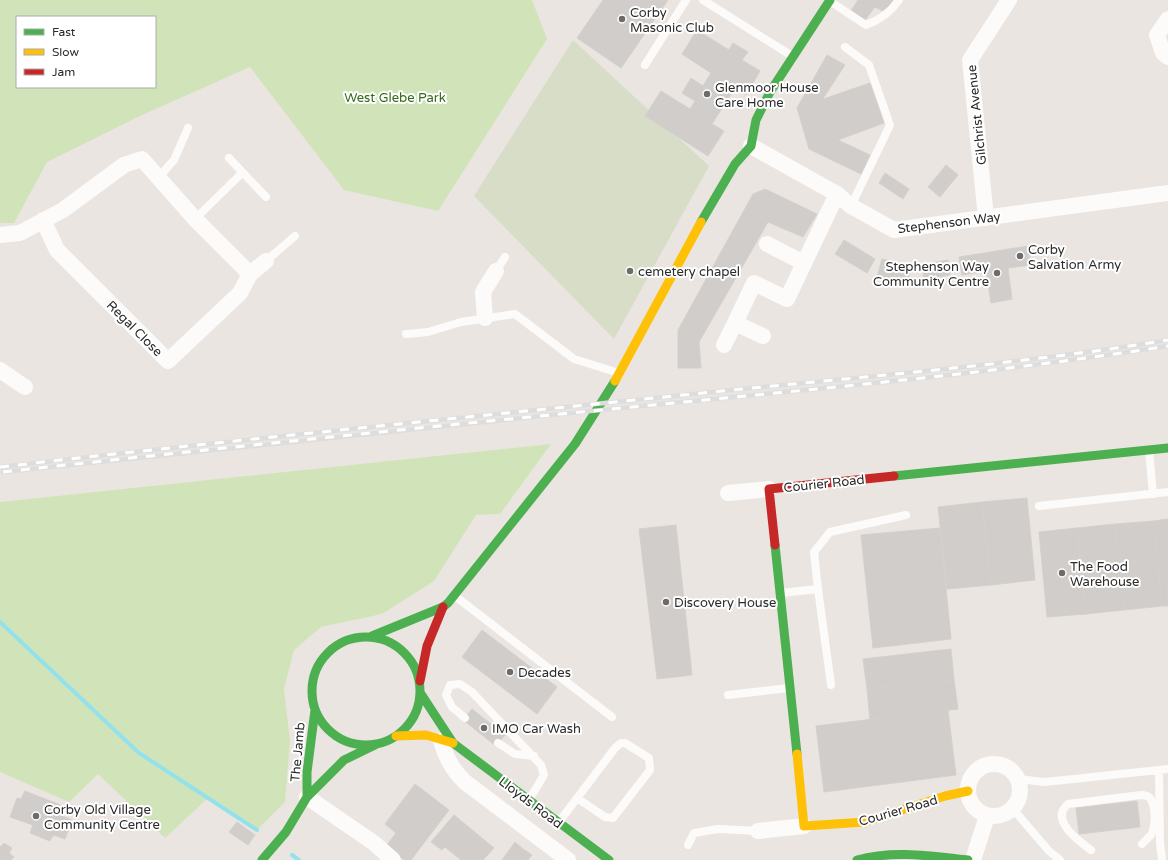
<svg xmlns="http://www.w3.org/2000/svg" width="1168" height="860" viewBox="0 0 1168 860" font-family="'Varela Round',sans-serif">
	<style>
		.green { fill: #d1e4b9; fill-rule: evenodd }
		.cemetery { fill: #d8ddc8 }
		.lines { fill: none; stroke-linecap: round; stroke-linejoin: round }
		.stream { stroke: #93e2eb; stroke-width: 4 }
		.building { fill: #d0cdca; stroke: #d4d0cc }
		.lane { stroke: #fcfbfa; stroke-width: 8 }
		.street { stroke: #fcfbfa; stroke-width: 16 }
		.fast { stroke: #4caf50; stroke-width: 9 }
		.slow { stroke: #ffc107; stroke-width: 9 }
		.jam { stroke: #c62828; stroke-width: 9 }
		.rail-casing { stroke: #deddde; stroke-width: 4.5 }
		.rail { stroke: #fff; stroke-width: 3; stroke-dasharray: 9; stroke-linecap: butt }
		.poi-dot { fill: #6e6c6a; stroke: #fff; stroke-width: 1.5 }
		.labels { text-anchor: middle; stroke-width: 4; stroke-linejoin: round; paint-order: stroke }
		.poi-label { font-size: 13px; fill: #2b2b2b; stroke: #fff; text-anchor: start }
		.park-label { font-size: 13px; fill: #356a19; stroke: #fff }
		.street-label { font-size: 13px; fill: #2b2b2b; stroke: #fff }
	</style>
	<rect width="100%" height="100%" fill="#eae5e0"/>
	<path class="green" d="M0 0H532L547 39 438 211 344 190 250 67 140 116 47 162 14 223H0ZM17 17H155V87H17Z
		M551 444 500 514 476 515 434 581 382 614 321 627 294 650 284 689 290 741 285 802 257 830 208 798 165 838 98 774 69 802 0 772V502Z"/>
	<path class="cemetery" d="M573 40 709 166 614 339 474 196Z"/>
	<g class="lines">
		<path class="stream" d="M0 622 139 753 257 830
			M292 855 299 860"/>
	</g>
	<path class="building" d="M603 0H668L621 68 577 38Z
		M858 0H893L885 12 875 7 865 20 851 11Z
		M697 30 729 50 733 43 748 52 742 60 760 71 746 95 735 88 712 124 724 131 708 156 645 116 661 91 690 109 695 101 682 93 691 78 703 86 711 73 682 54Z
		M827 55 845 65 822 100 797 108Z
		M870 83 884 123 838 140 870 155 861 174 809 149 797 108Z
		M946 165 958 175 940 197 928 187Z
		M885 173 909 189 903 199 879 183Z
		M765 189 817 214 803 237 768 222 699 342 701 368H678V330L753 194Z
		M844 240 875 259 867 273 835 254Z
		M1028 246 1031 265 1008 268 1012 299 991 303 986 271 962 275 959 257Z
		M882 259 912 266 907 284 877 277Z
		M948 260 950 275 924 280 922 265Z
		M1027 498 1035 580 991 585 982 502Z
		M982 502 991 585 947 589 938 507Z
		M1168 519V606H1162L1154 521Z
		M1154 521 1162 606 1124 610 1115 524Z
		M1115 524 1124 610 1086 614 1077 528Z
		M676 525 692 675 657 679 639 529Z
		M940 528 951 639 873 648 861 535Z
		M1077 528 1086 614 1047 617 1039 532Z
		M482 630 557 687 537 714 462 657Z
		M951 649 954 680 867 689 863 659Z
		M954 680 958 709 870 720 867 689Z
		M472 709 505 735 496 746 463 720Z
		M948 710 956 775 824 792 816 726Z
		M415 784 449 810 411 860H404L386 846 396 833 385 824Z
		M25 791 63 806 60 815 72 820 65 839 53 835 50 841 30 833 33 825 10 817 17 798 21 799Z
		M1137 801 1140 827 1079 834 1076 808Z
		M454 815 494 848 483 860H461L445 847 442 850 431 842Z
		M237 822 255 835 248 845 229 832Z
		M515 842 523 849 515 860H502Z
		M4 843 12 848 9 853 14 857 11 860H0V847Z
		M523 849 532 855 528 860H515Z"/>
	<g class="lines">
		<path class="lane" d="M703 0 792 56
			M831 2 866 25C880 20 890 13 899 0
			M845 47 869 65 890 125 851 206
			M645 65 686 0
			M229 158 266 197
			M158 178 174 160 188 128
			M195 219 242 173
			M266 261 295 236
			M496 271 505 257
			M406 334 428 332 461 322 515 314 574 359 619 373
			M1149 451 1153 494
			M1039 506 1168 492
			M818 589 814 552 830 532 906 515
			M781 593 818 589 831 685
			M455 596 612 717
			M728 695 789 688
			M465 718 452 707 446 695 450 685 460 684 472 692 541 765 544 775 529 800
			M498 743 515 754 534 756
			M1159 770 1160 842 1162 860
			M1018 779 1045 782 1168 769
			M1012 808 1049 851 1060 860
			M559 822 615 748 621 743H625L649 758 650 770 613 818 605 817 577 798
			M688 845 694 833 718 829 758 831
			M1091 850C1079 841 1049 820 1068 804L1141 795C1144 795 1147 795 1150 798 1156 806 1156 826 1151 835 1148 838 1145 841 1142 844"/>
		<path class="street" d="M1168 19 1157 35 1163 53 1168 57
			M751 146 837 194 851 206 894 230 1168 193
			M986 218 970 60 1009 0
			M43 220 57 250 168 361 240 293 250 274 266 261
			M0 235 20 233 63 210 124 165 142 159 195 219 250 274
			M767 244 804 263
			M485 318 483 292 496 271
			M763 336 735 323 754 283 787 299 837 194
			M724 345 735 323
			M0 370 25 387
			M728 493 769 489
			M441 741C446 758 452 769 465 782L568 860
			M968 790a26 26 0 1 1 52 0a26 26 0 1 1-52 0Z
			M307 797 374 843 393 860
			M758 831 804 826
			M973 860 987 816"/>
		<path class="fast" d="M701 222 735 164 751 146 756 120 770 92 830 0
			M894 476 1168 448
			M775 545 797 754
			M372 636 443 607 448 603 575 444 615 381
			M312 691a54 54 0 1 1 108 0a54 54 0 1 1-108 0Z
			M421 694 453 743 609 860
			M307 797V772L315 710
			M262 860 286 832 307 797 344 760 375 745
			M857 860C893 850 931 856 968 860"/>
		<path class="slow" d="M615 381 701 222
			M396 736 426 735 453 743
			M797 754 804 826 865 822 945 796 968 791"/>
		<path class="jam" d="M775 545 769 489 894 476
			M420 681 427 646 443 607"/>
		<defs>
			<path id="rail" d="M0 467C241 439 481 416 722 391 871 376 1021 364 1168 340
				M3 472C219 448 436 426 653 405 825 388 997 373 1168 346"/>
		</defs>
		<use href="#rail" class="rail-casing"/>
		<use href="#rail" class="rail"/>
	</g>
	<g class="poi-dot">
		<circle cx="622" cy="19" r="4"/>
		<circle cx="707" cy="94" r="4"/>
		<circle cx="1020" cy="256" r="4"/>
		<circle cx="630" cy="271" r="4"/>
		<circle cx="997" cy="273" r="4"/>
		<circle cx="1062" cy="573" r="4"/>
		<circle cx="666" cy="602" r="4"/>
		<circle cx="510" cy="672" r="4"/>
		<circle cx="484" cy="728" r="4"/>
		<circle cx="36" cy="816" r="4"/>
	</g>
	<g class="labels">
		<g class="poi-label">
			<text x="630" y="17">Corby<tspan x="630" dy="15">Masonic Club</tspan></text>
			<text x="715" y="92">Glenmoor House<tspan x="715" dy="15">Care Home</tspan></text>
			<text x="1028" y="254">Corby<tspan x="1028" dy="15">Salvation Army</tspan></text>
			<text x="989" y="271" text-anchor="end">Stephenson Way<tspan x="989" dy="15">Community Centre</tspan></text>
			<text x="638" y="276">cemetery chapel</text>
			<text x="1070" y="571">The Food<tspan x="1070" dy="15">Warehouse</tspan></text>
			<text x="674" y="607">Discovery House</text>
			<text x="518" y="677">Decades</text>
			<text x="492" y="733">IMO Car Wash</text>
			<text x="44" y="814">Corby Old Village<tspan x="44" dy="15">Community Centre</tspan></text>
		</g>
		<g class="park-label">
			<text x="395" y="102">West Glebe Park</text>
		</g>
		<g class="street-label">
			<text transform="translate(976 115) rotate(-96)" y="5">Gilchrist Avenue</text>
			<text transform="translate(949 222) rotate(-7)" y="5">Stephenson Way</text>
			<text transform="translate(135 328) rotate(45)" y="5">Regal Close</text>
			<text transform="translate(824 483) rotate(-6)" y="5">Courier Road</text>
			<text transform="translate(297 752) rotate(-85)" y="5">The Jamb</text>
			<text transform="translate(531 802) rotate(37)" y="5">Lloyds Road</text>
			<text transform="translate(898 810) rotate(-16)" y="5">Courier Road</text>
		</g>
	</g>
	<rect x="16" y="16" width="140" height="72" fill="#ffffff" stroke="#aaaaaa"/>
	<rect x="24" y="29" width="20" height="6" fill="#4caf50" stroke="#aaaaaa"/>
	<text x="52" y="36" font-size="12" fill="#2b2b2b">Fast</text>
	<rect x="24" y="49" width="20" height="6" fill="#ffc107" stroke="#aaaaaa"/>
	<text x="52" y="56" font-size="12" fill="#2b2b2b">Slow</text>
	<rect x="24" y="69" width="20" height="6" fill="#c62828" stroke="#aaaaaa"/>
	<text x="52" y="76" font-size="12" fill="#2b2b2b">Jam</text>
</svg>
